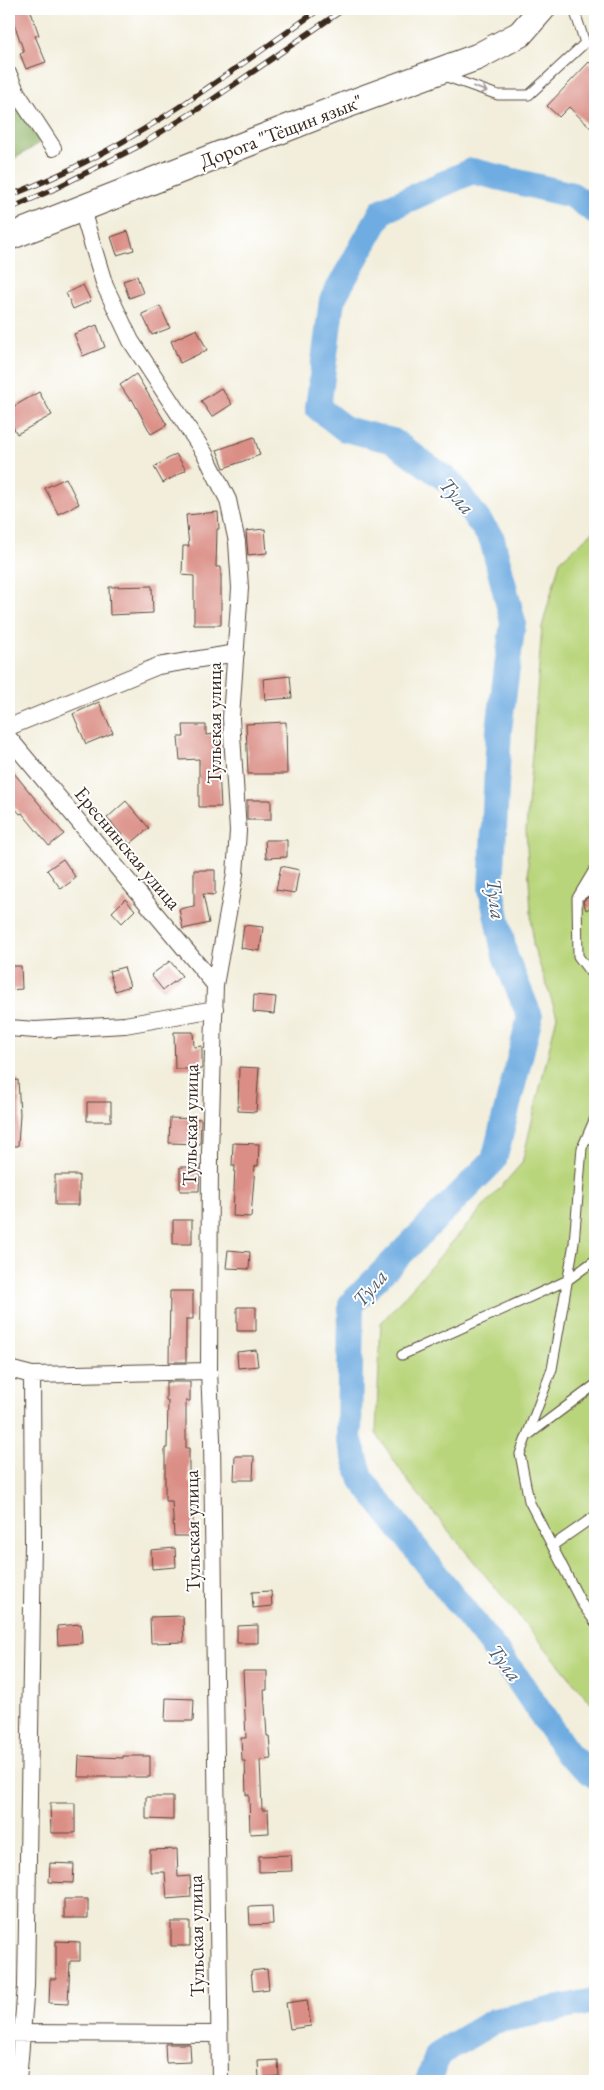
<svg xmlns="http://www.w3.org/2000/svg" width="604" height="2090" viewBox="0 0 604 2090" font-family="'EB Garamond',serif">
	<style>
		.green { fill: #b9d57c; stroke: #7a804d }
		.forest { fill: #92b66c; stroke: #667045 }
		.lines { fill: none; stroke-linecap: round; stroke-linejoin: round }
		.river { stroke: #6eace1; stroke-width: 26 }
		.building { fill: #da8e85 }
		.lane-casing { stroke: #56473a; stroke-width: 11 }
		.street-casing { stroke: #56473a; stroke-width: 18 }
		.primary-casing { stroke: #56473a; stroke-width: 28 }
		.lane { stroke: #fff; stroke-width: 9 }
		.street { stroke: #fff; stroke-width: 16 }
		.primary { stroke: #fff; stroke-width: 26 }
		.rail-casing { stroke: #3b2a1e; stroke-width: 5.5 }
		.rail { stroke: #fff; stroke-width: 4; stroke-dasharray: 11; stroke-linecap: butt }
		.oneway { stroke: #a79f9a }
		.labels { text-anchor: middle; stroke-width: 4; stroke-linejoin: round; paint-order: stroke }
		.street-label { font-size: 20px; fill: #3b2a1e; stroke: #fff }
		.water-label { font-size: 21px; font-style: italic; fill: #4f5e6c; stroke: #fff }
	</style>
	<rect width="100%" height="100%" fill="#fff"/>
	<filter id="ink" filterUnits="userSpaceOnUse"><feTurbulence type="fractalNoise" baseFrequency=".02" numOctaves="2"/><feDisplacementMap in="SourceGraphic" scale="10" xChannelSelector="R" yChannelSelector="G"/><feConvolveMatrix kernelMatrix="1 2 1 2 8 2 1 2 1" color-interpolation-filters="sRGB"/></filter>
	<filter id="wash" filterUnits="userSpaceOnUse"><feTurbulence type="fractalNoise" baseFrequency=".0096" numOctaves="4" result="noise"/><feDisplacementMap in="SourceGraphic" scale="20" xChannelSelector="R" yChannelSelector="G"/><feGaussianBlur stdDeviation="1.12" result="paint"/><feColorMatrix in="noise" values="0 0 0 0 0 0 0 0 0 0 0 0 0 0 0 0 0 1.4 0 .05"/><feComposite in="paint" operator="in"/></filter>
	<g filter="url(#wash)">
		<rect width="100%" height="100%" fill="#f2eedb"/>
		<path class="green" d="M595 530V1708L409 1483 376 1433 381 1323 522 1163 557 1016 533 945 526 831 542 627 560 561Z"/>
		<path class="forest" d="M9 92 40 143 9 162Z"/>
		<g class="lines">
			<path class="river" d="M595 211 572 195 472 171 382 211 332 300 318 408 345 429 393 441 450 482 492 539 513 622 499 729 491 889 505 956 530 1017 494 1160 351 1304 349 1438 362 1480 517 1678 568 1754 595 1776
				M428 2081 438 2054 494 2021 595 2001"/>
		</g>
		<g id="blocks">
			<path class="building" d="M9 9H30L39 35 35 36 46 62 26 69 20 54 24 52Z
				M589 62 595 68V132L569 107 559 117 547 106Z
				M128 231 134 250 117 255 111 237Z
				M137 276 143 293 129 298 123 281Z
				M83 285 91 301 73 309 66 293Z
				M160 306 170 328 152 335 142 314Z
				M97 325 105 347 83 356 74 334Z
				M197 329 207 350 180 363 171 341Z
				M136 374 167 425 151 434 132 399 130 400 120 385Z
				M221 388 232 404 212 417 201 401Z
				M39 392 52 415 17 434 9 420V409Z
				M254 437 260 455 224 468 217 450Z
				M176 454 186 470 163 483 154 467Z
				M66 478 79 504 58 514 45 488Z
				M218 512 219 529H217L216 567H221V625H194V576L182 575 183 546H189L186 515Z
				M265 529 267 553 248 555 246 531Z
				M152 586 153 613 110 615 109 587Z
				M290 676 292 698 265 700 263 679Z
				M99 702 113 733 86 744 73 714Z
				M286 722 287 774H248L246 724Z
				M183 725H206V735L217 734 221 807H199V759L180 760 178 737H184Z
				M9 767 64 834 49 846 22 813 20 814 9 801Z
				M247 800H271V820H247Z
				M126 801 149 828 130 844 107 818Z
				M265 840H287V857L266 858Z
				M63 859 76 878 61 889 47 870Z
				M281 866 299 870 295 893 276 890Z
				M194 870H215V895L203 894 209 923 183 929 179 909 194 906Z
				M595 892V905L586 910 583 901Z
				M125 899 135 910 122 923 112 912Z
				M244 925 263 927 260 951 241 948Z
				M170 961 182 976 163 990 151 975Z
				M9 966H21L22 989 9 990Z
				M124 967 130 986 115 991 109 971Z
				M254 995 276 997 274 1014 253 1012Z
				M174 1032H193L194 1047 202 1046V1069H175Z
				M239 1067 259 1068 256 1112 238 1111Z
				M18 1080 20 1114 18 1146H9V1081Z
				M87 1102H111V1121H87Z
				M170 1118 201 1119 200 1144 169 1143Z
				M233 1143 259 1144 258 1166H255L251 1217 233 1216 235 1166H232Z
				M180 1167H200L199 1191H180Z
				M55 1175H79V1205H55Z
				M173 1220H192V1244H173Z
				M228 1250 250 1252 249 1269 226 1268Z
				M170 1291H193V1319H186V1362H169Z
				M237 1307H256V1331H237Z
				M256 1350 258 1366 238 1368 237 1352Z
				M166 1382H190V1401H186V1448H189V1483H193V1536H174L172 1501H165V1448H167L168 1401H166Z
				M235 1456H254L253 1480H234Z
				M175 1548 176 1567 152 1569 151 1550Z
				M271 1591 272 1606 253 1608 252 1592Z
				M183 1616 184 1642 151 1643 150 1617Z
				M81 1624 82 1643 58 1645 57 1626Z
				M258 1625V1643H237V1626Z
				M243 1671H267V1690H264L267 1736H269L271 1759 260 1760 262 1810H268L269 1833 250 1834 249 1795H246L245 1761H242L241 1738H246Z
				M166 1698 194 1699 193 1721H165Z
				M79 1756 123 1758V1756H150V1777H78Z
				M146 1797H173V1820L146 1819Z
				M50 1803H75V1833H51Z
				M177 1849 178 1877 190 1876 191 1897 167 1899 165 1872H150V1850Z
				M291 1855 292 1871 259 1872V1856Z
				M50 1863 74 1864 73 1883 49 1882Z
				M64 1899H88V1918H64Z
				M272 1906 273 1924 250 1925 249 1907Z
				M171 1922H190V1946H171Z
				M56 1941 80 1942V1961H70L68 2004 49 2003 50 1979H56Z
				M267 1969 269 1989 253 1991 251 1971Z
				M307 2000 311 2026 290 2029 286 2003Z
				M165 2044H190L191 2062 166 2063Z
				M278 2060 279 2076 259 2078 258 2061Z"/>
		</g>
	</g>
	<g filter="url(#ink)">
		<use href="#blocks" fill-opacity="0" stroke="#56473a" stroke-width="1"/>
		<g class="lines">
			<defs>
				<path id="lane" d="M444 76 498 95H529L585 43 574 9
					M595 868 577 898 578 956 595 979
					M581 895 595 885
					M595 1118 582 1148 574 1243 552 1369 520 1454 529 1501 582 1604 595 1622
					M402 1355 568 1280 595 1260
					M527 1436 595 1385
					M552 1546 595 1516"/>
				<path id="street" d="M9 75 17 93 53 148
					M82 210 105 286 131 341 205 454 228 500 237 542 240 588 231 718 238 831 235 874 215 985 210 1153 209 1371 212 1439 220 2081
					M9 727 158 666 236 653
					M9 738 215 985
					M9 1028 35 1030 125 1025 215 1009
					M9 1369 32 1375 209 1371
					M9 2033 218 2034
					M18 2081 26 1986 33 1542 32 1375"/>
				<path id="primary" d="M9 237 346 105 477 57 520 34 542 9"/>
			</defs>
			<use href="#lane" class="lane-casing"/>
			<use href="#street" class="street-casing"/>
			<use href="#primary" class="primary-casing"/>
			<use href="#lane" class="lane"/>
			<use href="#street" class="street"/>
			<use href="#primary" class="primary"/>
			<defs>
				<path id="rail" d="M9 196C34 186 60 175 85 162 168 120 244 62 320 9
					M9 209 52 190 137 147 203 106 344 9"/>
			</defs>
			<use href="#rail" class="rail-casing"/>
			<use href="#rail" class="rail"/>
		</g>
		<defs><path id="oneway-shaft" d="M-6 0H5M1.5-3L5.5 0L1.5 3" fill="none" stroke-width="1.6" stroke-linecap="round" stroke-linejoin="round" transform="scale(1.25)"/></defs>
		<use class="oneway" href="#oneway-shaft" transform="translate(480 89) rotate(20)"/>
	</g>
	<g class="labels">
		<g class="street-label">
			<text transform="translate(281 131) rotate(-21)" y="7">Дорога "Тёщин язык"</text>
			<text transform="translate(214 723) rotate(-90)" y="7">Тульская улица</text>
			<text transform="translate(128 848) rotate(50)" y="7">Ереснинская улица</text>
			<text transform="translate(190 1125) rotate(-89)" y="7">Тульская улица</text>
			<text transform="translate(192 1531) rotate(-91)" y="7">Тульская улица</text>
			<text transform="translate(196 1936) rotate(-91)" y="7">Тульская улица</text>
		</g>
		<g class="water-label">
			<text transform="translate(457 496) rotate(49)" y="7">Тула</text>
			<text transform="translate(496 899) rotate(83)" y="7">Тула</text>
			<text transform="translate(370 1288) rotate(-50)" y="7">Тула</text>
			<text transform="translate(505 1663) rotate(53)" y="7">Тула</text>
		</g>
	</g>
	<rect width="604" height="2090" fill="none" stroke="#fff" stroke-width="30"/>
</svg>
